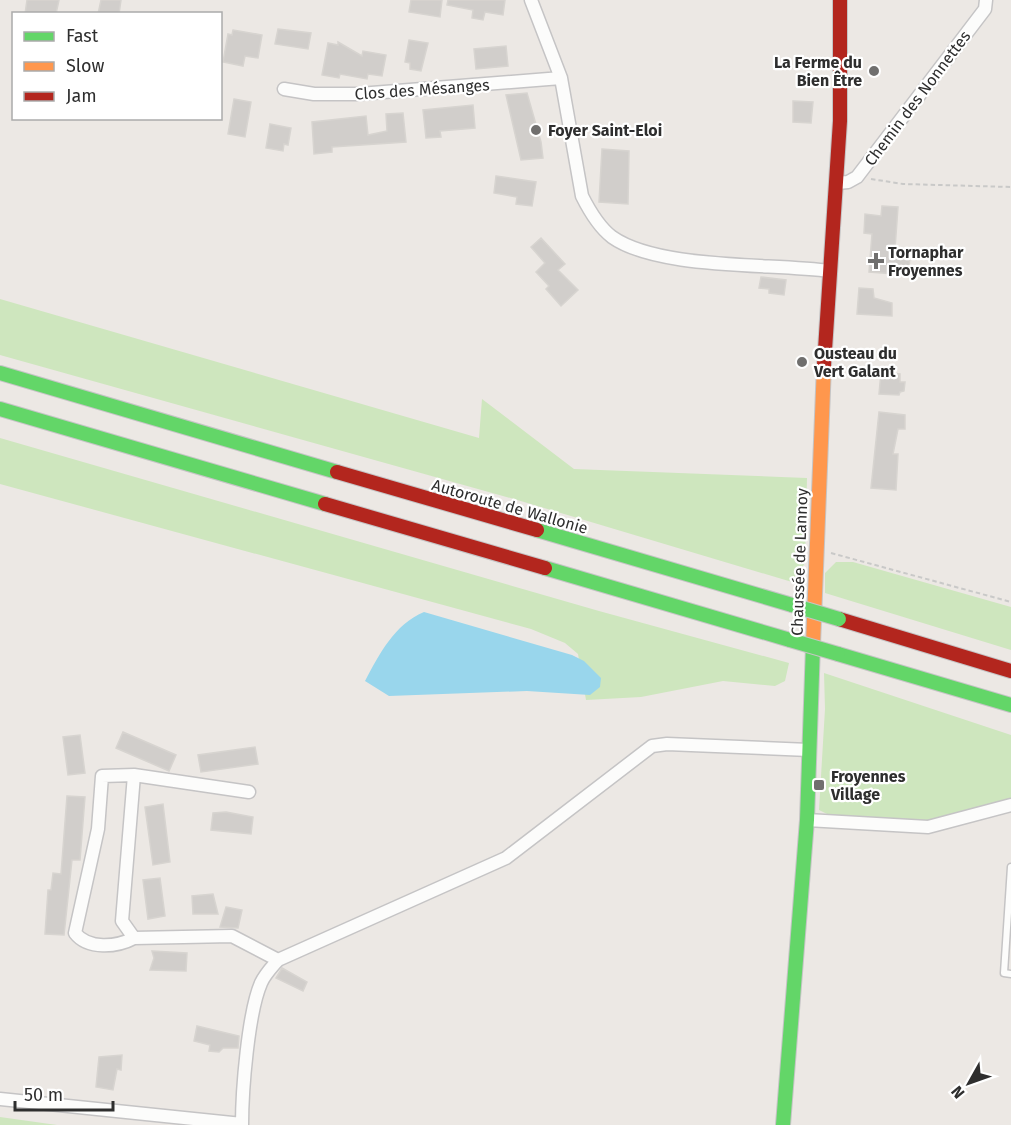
<svg xmlns="http://www.w3.org/2000/svg" width="1011" height="1125" viewBox="0 0 1011 1125" font-family="'Fira Sans',sans-serif">
	<style>
		.green { fill: #cee6be }
		.water { fill: #99d6ec }
		.building { fill: #d1cecb; stroke: #d7d4d0; stroke-width: 1.5 }
		.lines { fill: none; stroke-linecap: round; stroke-linejoin: round }
		.lane-casing { stroke: #c5c4c5; stroke-width: 9 }
		.street-casing { stroke: #c5c4c5; stroke-width: 15 }
		.fast-casing { stroke: #c5c4c5; stroke-width: 16 }
		.slow-casing { stroke: #c5c4c5; stroke-width: 16 }
		.jam-casing { stroke: #c5c4c5; stroke-width: 16 }
		.path { stroke: #c9c9c8; stroke-width: 2; stroke-dasharray: 4.5 3; stroke-linecap: butt }
		.lane { stroke: #fcfcfb; stroke-width: 6 }
		.street { stroke: #fcfcfb; stroke-width: 12 }
		.fast { stroke: #63d668; stroke-width: 14 }
		.slow { stroke: #ff974d; stroke-width: 14 }
		.jam { stroke: #b3261e; stroke-width: 14 }
		.fast-bridge-casing { stroke: #c6c5c4; stroke-width: 16; stroke-linecap: butt }
		.fast-bridge { stroke: #63d668; stroke-width: 14 }
		.poi-dot { fill: #706f6e; stroke: #fff; stroke-width: 2 }
		.labels { text-anchor: middle; stroke-width: 4.5; stroke-linejoin: round; paint-order: stroke }
		.poi-label { font-size: 16px; font-weight: bold; fill: #2e2e2e; stroke: #fff; text-anchor: start }
		.street-label { font-size: 16px; fill: #2e2e2e; stroke: #fff }
	</style>
	<rect width="100%" height="100%" fill="#ece8e4"/>
	<path class="green" d="M0 299 479 438 482 399 574 469 807 478 805 563 792 582 514 499 0 355Z
		M0 438 599 611 789 663 785 681 775 686 723 681 641 697 586 700 578 654 565 643 531 629 0 484Z
		M836 562H853L1011 607V650L825 593V573Z
		M824 673 1011 735V800L928 821 837 819 819 810 825 709Z
		M0 1117 57 1125H0Z"/>
	<path class="water" d="M424 612 572 655 584 661 601 678 600 687 590 695 527 691 389 696 365 681C380 653 394 625 424 612Z"/>
	<path class="building" d="M27 0H59L56 14H25Z
		M101 0H121L119 14H98Z
		M411 0H442L440 17 409 12Z
		M448 0H505L503 15 485 12 483 20 472 18 473 10 447 5Z
		M278 29 311 33 308 49 275 44Z
		M233 30 262 35 258 58 245 56 243 66 223 62 228 34 232 35Z
		M409 40 428 43 421 71 410 69V63L405 62Z
		M338 42 362 56 363 51 386 55 382 76 368 74 367 79 340 74 339 78 322 75 328 43 338 45Z
		M506 46 508 66 476 69 474 49Z
		M527 93 541 142 543 158 521 160 506 95Z
		M234 99 251 102 245 137 228 134Z
		M793 101 813 102 811 123 793 122Z
		M473 105 475 128 440 131 441 137 426 138 423 110Z
		M403 113 406 142 332 147V152L314 154 312 122 366 116 368 135 387 131 386 114Z
		M270 124 291 128 288 145 284 144 283 151 266 148Z
		M602 149 629 151 628 204 599 202Z
		M496 176 536 182 532 206 516 204 517 197 494 193Z
		M882 206 898 207 895 249 910 251 909 275 869 272 872 234 864 233 865 214 881 216Z
		M541 238 565 264 558 270 578 290 561 306 546 289 549 286 536 272 545 263 531 247Z
		M761 277 786 280 784 295 769 293V289L759 288Z
		M859 288 873 289 874 298 892 303V316L857 314Z
		M881 372 900 374V382H905L904 391 900 392 899 395 879 394Z
		M879 412 905 415V429H898L893 454H898L896 490 871 488Z
		M123 732 176 755 169 771 116 748Z
		M80 735 85 773 68 775 63 737Z
		M255 747 258 764 201 772 198 755Z
		M67 796 85 797 80 860H72L64 935 45 934 48 890H51L53 873 61 874Z
		M163 804 170 862 153 865 145 807Z
		M226 812 253 817 251 834 211 830 213 813Z
		M160 878 165 916 148 919 143 880Z
		M213 894 218 914H193L192 896Z
		M226 907 242 910 238 928 220 927Z
		M152 951 187 953 186 971 150 970 154 958Z
		M282 968 307 982 303 991 276 978Z
		M197 1026 239 1036 238 1048H223L219 1052 209 1051 210 1045 194 1041Z
		M122 1055 121 1070 117 1069 113 1090 96 1087 99 1057Z"/>
	<g class="lines">
		<defs>
			<path id="lane" d="M1011 867 1004 973 1011 974"/>
			<path id="street" d="M531 0 561 78 582 196C589 210 599 227 612 237 659 270 771 263 830 271
				M284 89 314 94H359L561 78
				M837 183 848 182 857 177 985 9 986 0
				M249 792 134 775 122 921 134 938 232 936 278 960
				M807 820 928 827 1011 805
				M134 938C117 947 88 950 75 933L98 829 102 776 134 775
				M0 1099 242 1124
				M242 1125C242 1091 248 1013 261 983 265 974 272 967 278 960L506 858 652 746 667 744 809 750"/>
			<path id="fast" d="M0 373 337 472
				M0 409 325 504
				M537 530 792 605
				M545 568 790 640
				M838 654 1011 705
				M783 1125 807 820 813 645"/>
			<path id="slow" d="M813 645 824 365"/>
			<path id="jam" d="M824 365 840 121V0
				M337 472 537 530
				M325 504 545 568
				M839 619 1011 671"/>
		</defs>
		<use href="#lane" class="lane-casing"/>
		<use href="#street" class="street-casing"/>
		<use href="#fast" class="fast-casing"/>
		<use href="#slow" class="slow-casing"/>
		<use href="#jam" class="jam-casing"/>
		<path class="path" d="M871 179 903 184 1011 187
			M831 553 1011 602"/>
		<use href="#lane" class="lane"/>
		<use href="#street" class="street"/>
		<use href="#fast" class="fast"/>
		<use href="#slow" class="slow"/>
		<use href="#jam" class="jam"/>
		<defs>
			<path id="fast-bridge" d="M792 605 839 619
				M790 640 838 654"/>
		</defs>
		<use href="#fast-bridge" class="fast-bridge-casing"/>
		<use href="#fast-bridge" class="fast-bridge"/>
	</g>
	<g class="poi-dot">
		<circle cx="874" cy="71" r="6"/>
		<circle cx="536" cy="130" r="6"/>
		<path d="M873 252h6v6h6v6h-6v6h-6v-6h-6v-6h6z"/>
		<circle cx="802" cy="362" r="6"/>
		<rect x="813" y="779" width="12" height="12" rx="3"/>
	</g>
	<g class="labels">
		<g class="poi-label">
			<text x="862" y="68" text-anchor="end">La Ferme du<tspan x="862" dy="18">Bien Être</tspan></text>
			<text x="548" y="136">Foyer Saint-Eloi</text>
			<text x="888" y="258">Tornaphar<tspan x="888" dy="18">Froyennes</tspan></text>
			<text x="814" y="359">Ousteau du<tspan x="814" dy="18">Vert Galant</tspan></text>
			<text x="831" y="782">Froyennes<tspan x="831" dy="18">Village</tspan></text>
		</g>
		<g class="street-label">
			<text transform="translate(422 89) rotate(-4)" y="6">Clos des Mésanges</text>
			<text transform="translate(917 98) rotate(-53)" y="6">Chemin des Nonnettes</text>
			<text transform="translate(510 506) rotate(16)" y="6">Autoroute de Wallonie</text>
			<text transform="translate(799 562) rotate(-88)" y="6">Chaussée de Lannoy</text>
		</g>
	</g>
	<rect x="12" y="12" width="210" height="108" fill="#ffffff" stroke="#ababab" stroke-width="1.5"/>
	<rect x="24" y="32" width="30" height="9" fill="#63d668" stroke="#ababab" stroke-width="1.5"/>
	<text x="66" y="42" font-size="18" fill="#2e2e2e">Fast</text>
	<rect x="24" y="62" width="30" height="9" fill="#ff974d" stroke="#ababab" stroke-width="1.5"/>
	<text x="66" y="72" font-size="18" fill="#2e2e2e">Slow</text>
	<rect x="24" y="92" width="30" height="9" fill="#b3261e" stroke="#ababab" stroke-width="1.5"/>
	<text x="66" y="102" font-size="18" fill="#2e2e2e">Jam</text>
	<g transform="translate(969 1083) rotate(230)" stroke="#ffffff" stroke-width="4.5" paint-order="stroke">
	<path d="M0-4.5L10 22L0 15L-10 22Z" fill="#2e2e2e"/>
	<text y="-9" font-size="16" font-weight="bold" text-anchor="middle" fill="#2e2e2e">N</text>
	</g>
	<path d="M15 1101v9h98v-9" fill="none" stroke="#2e2e2e" stroke-width="3"/>
	<text x="24" y="1101" font-size="18" fill="#2e2e2e" stroke="#ffffff" stroke-width="4.5" paint-order="stroke">50 m</text>
</svg>
